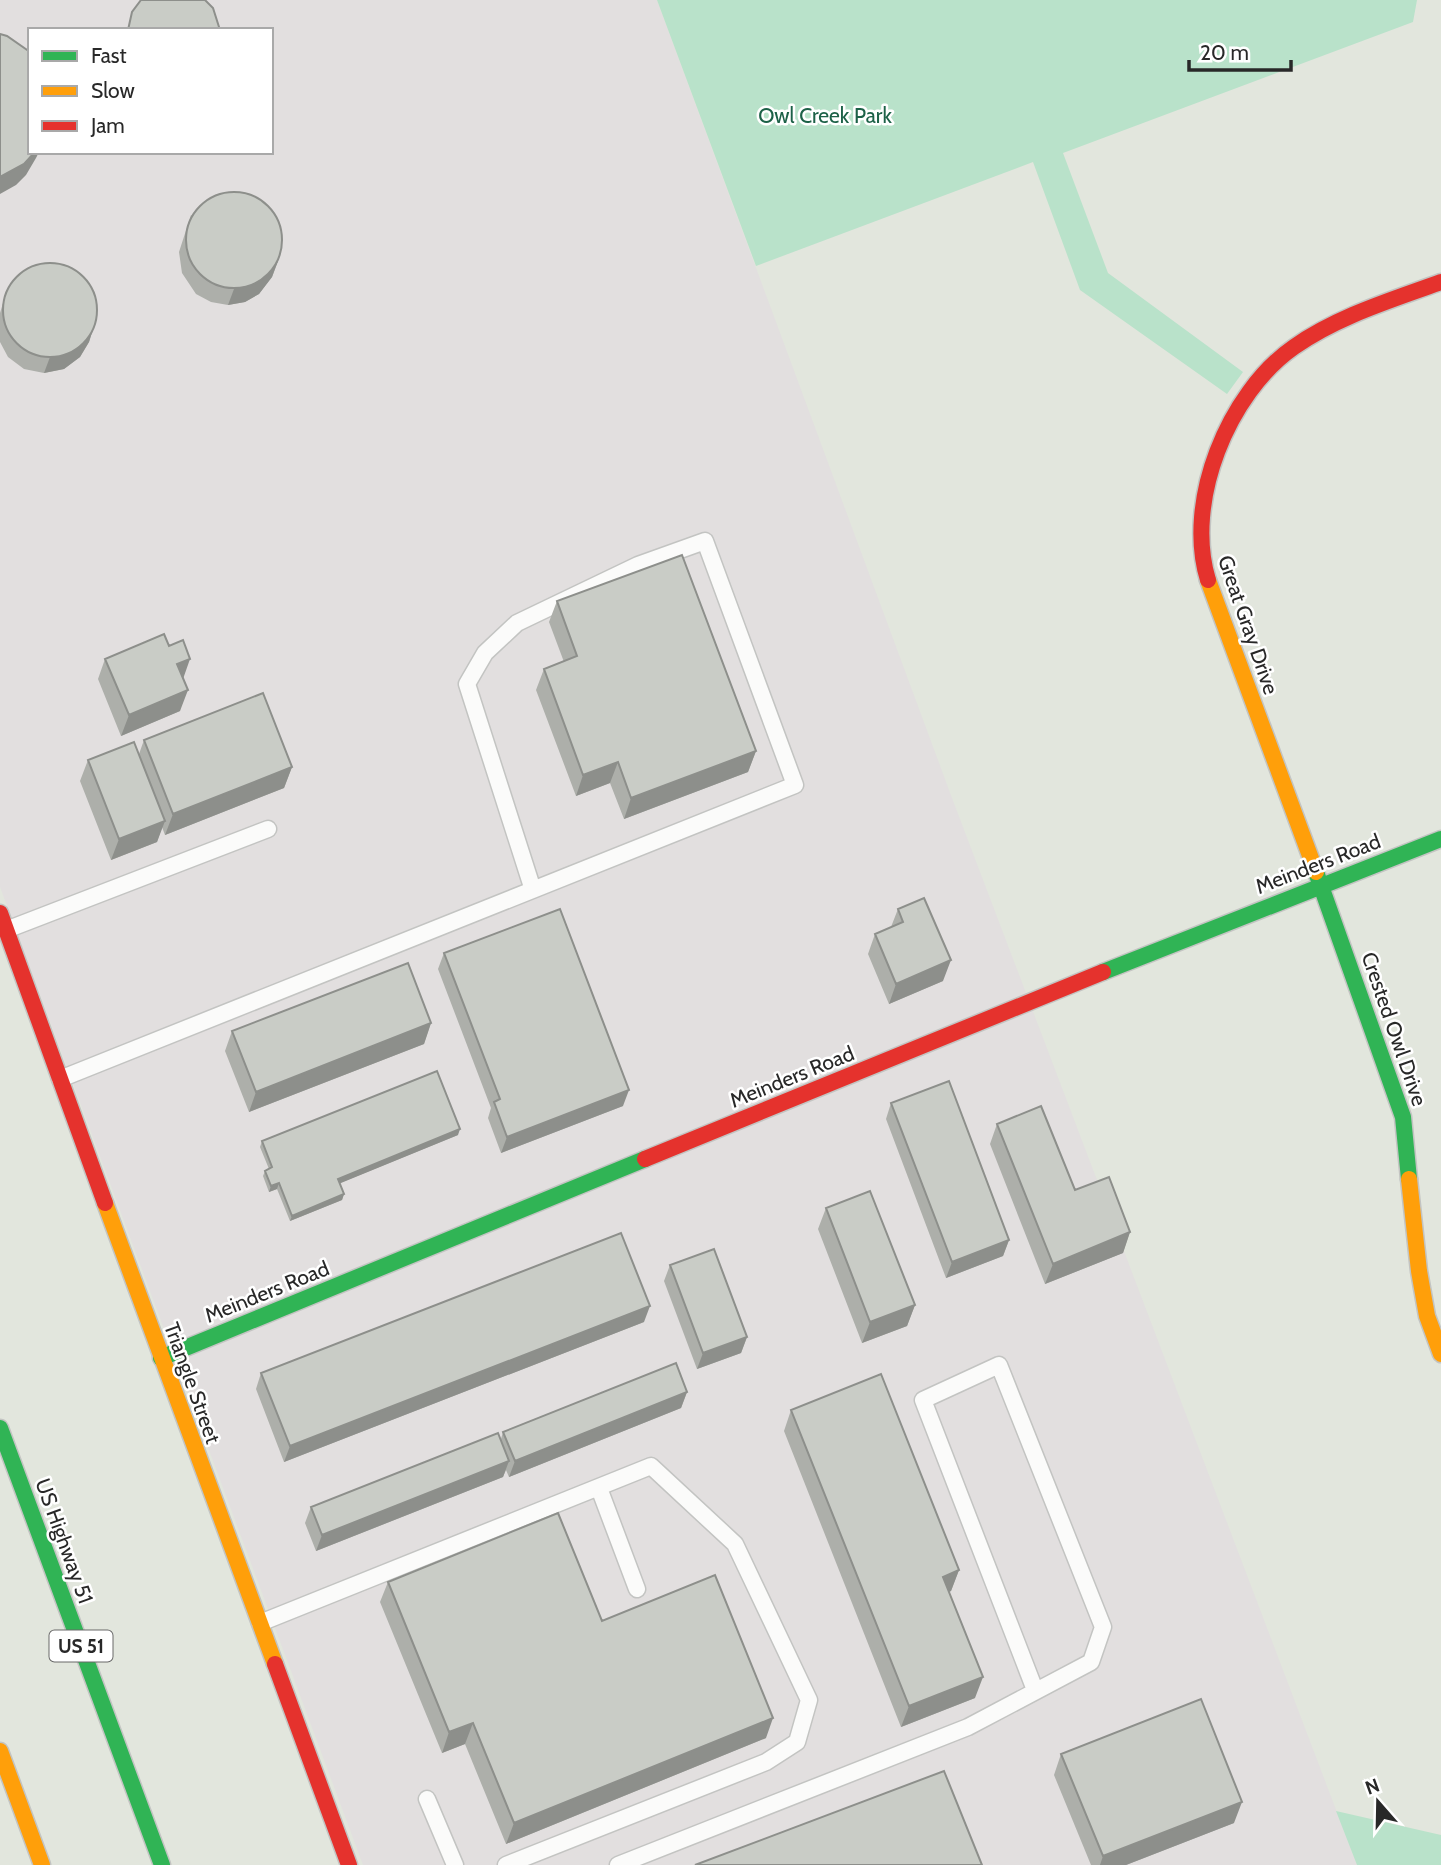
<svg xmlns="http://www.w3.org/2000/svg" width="1441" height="1865" viewBox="0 0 1441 1865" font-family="Cabin,sans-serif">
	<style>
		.industrial { fill: #e2dfdf; fill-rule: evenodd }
		.green { fill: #b9e2ca }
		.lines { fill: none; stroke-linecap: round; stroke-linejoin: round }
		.lane-casing { stroke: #c3c4c2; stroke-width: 19 }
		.fast-casing { stroke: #c3c4c2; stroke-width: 19 }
		.slow-casing { stroke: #c3c4c2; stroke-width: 19 }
		.jam-casing { stroke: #c3c4c2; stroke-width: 19 }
		.lane { stroke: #fbfbfa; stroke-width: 16 }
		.fast { stroke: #30b455; stroke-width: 16 }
		.slow { stroke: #ff9f0a; stroke-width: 16 }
		.jam { stroke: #e5322d; stroke-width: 16 }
		.wall { fill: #adafaa }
		.shaded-wall { fill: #8d8f8b }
		.building { fill: #c9ccc6; stroke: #8d8f8b; stroke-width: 2 }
		.labels { text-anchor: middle; stroke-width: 5; stroke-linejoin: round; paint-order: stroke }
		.shield { fill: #fff; stroke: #686868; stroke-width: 2 }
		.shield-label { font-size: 19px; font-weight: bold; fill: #282828 }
		.park-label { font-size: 21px; fill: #1c6147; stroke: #fff }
		.street-label { font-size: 21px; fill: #282828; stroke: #fff }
	</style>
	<rect width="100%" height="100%" fill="#e2e6dd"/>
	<path class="industrial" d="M0 0H657L952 798 1357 1865H363L0 887ZM30 30H271V152H30Z"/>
	<path class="green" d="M657 0H1417L1413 22 1063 153 1108 273 1243 372 1227 394 1080 290 1033 162 756 266Z
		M1336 1811 1441 1835V1865H1357Z"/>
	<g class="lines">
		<defs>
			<path id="lane" d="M6 930 268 829
				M60 1079 795 785 705 541 638 565 517 623 485 653 467 684 533 890
				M599 1488 637 1589
				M260 1623 651 1466 735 1544 809 1700 797 1742 766 1762 506 1865
				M427 1799 455 1865
				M618 1865 968 1727 1091 1662 1103 1627 999 1365 923 1400 1035 1690"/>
			<path id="fast" d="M1316 872 1403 1117 1409 1179
				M1103 972 1441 839
				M161 1358 645 1159
				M0 1428 162 1865"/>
			<path id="slow" d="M1208 580 1316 872
				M1409 1179 1419 1271 1427 1316 1441 1354
				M105 1203 275 1664
				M0 1751 42 1865"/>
			<path id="jam" d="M1208 580C1184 502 1228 393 1294 347 1338 316 1392 300 1441 282
				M0 913 105 1203
				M645 1159 1103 972
				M275 1664 349 1865"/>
		</defs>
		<use href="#lane" class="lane-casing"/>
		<use href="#fast" class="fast-casing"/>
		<use href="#slow" class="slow-casing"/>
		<use href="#jam" class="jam-casing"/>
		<use href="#lane" class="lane"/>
		<use href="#fast" class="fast"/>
		<use href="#slow" class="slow"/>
		<use href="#jam" class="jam"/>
	</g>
	<path class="wall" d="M191 215 278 261 272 277 259 294 245 302 228 305 211 302 196 294 182 273 179 252Z
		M7 290 94 326 89 342 80 357 64 369 44 373 24 369 8 357 0 342V313Z
		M557 601 756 751 748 772 624 819 610 783 576 796 536 690 544 669 564 662 549 622Z
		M105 659 183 679 180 711 121 736 98 679Z
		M144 740 292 767 284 788 165 835 162 827 157 842 111 860 80 781 88 760 139 754Z
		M898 909 943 981 889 1004 868 954 875 934 891 927Z
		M444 953 623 1106 501 1153 488 1118 491 1108 438 969Z
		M431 1023 424 1044 249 1112 225 1051 232 1031Z
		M891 1103 1009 1240 1003 1256 946 1278 886 1119Z
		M997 1124 1075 1190 1130 1232 1123 1253 1045 1284 990 1144Z
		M458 1135 340 1183 344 1194 342 1200 290 1221 277 1189 269 1192 263 1176 265 1171 269 1169 260 1147 262 1141Z
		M826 1208 915 1305 907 1326 862 1343 818 1229Z
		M670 1265 747 1337 741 1353 697 1369 664 1281Z
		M644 1322 284 1462 256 1389 261 1373Z
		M687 1392 681 1408 509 1477 506 1470 503 1477 316 1551 305 1523 311 1507 501 1439 503 1432Z
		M791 1410 959 1570 951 1591 949 1592 975 1698 901 1727 784 1431Z
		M388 1582 602 1621 766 1738 506 1844 465 1744 442 1753 380 1602Z
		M1061 1754 1234 1823 1126 1865H1091L1054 1775Z"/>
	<path class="shaded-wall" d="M35 152H39L36 158 26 175 16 185 0 194V177Z
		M278 261 272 277 259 294 245 302 228 305 234 289Z
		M94 326 89 342 80 357 64 369 44 373 50 357Z
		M190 659 183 679 177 664Z
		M188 690 180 711 121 736 129 715Z
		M756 751 748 772 624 819 631 798Z
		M618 762 610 783 576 796 583 775Z
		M292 767 284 788 165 835 173 814Z
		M165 821 157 842 111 860 119 839Z
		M951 960 943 981 889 1004 896 984Z
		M431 1023 424 1044 249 1112 256 1092Z
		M629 1090 623 1106 501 1153 507 1137Z
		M460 1129 458 1135 336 1185 338 1179Z
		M279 1183 277 1189 269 1192 271 1186Z
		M344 1194 342 1200 290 1221 292 1216Z
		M1130 1232 1123 1253 1045 1284 1053 1264Z
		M1009 1240 1003 1256 946 1278 952 1262Z
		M915 1305 907 1326 862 1343 870 1322Z
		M650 1306 644 1322 284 1462 290 1446Z
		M747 1337 741 1353 697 1369 703 1353Z
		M687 1392 681 1408 509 1477 515 1461Z
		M509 1461 503 1477 316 1551 322 1535Z
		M959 1570 951 1591 935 1597 943 1577Z
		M983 1677 975 1698 901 1727 909 1706Z
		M773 1718 766 1738 506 1844 514 1823Z
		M473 1723 465 1744 442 1753 449 1732Z
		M1242 1802 1234 1823 1126 1865H1100L1103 1856Z"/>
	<path class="building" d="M141 0H205L213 8 219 27 218 30H128L132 12Z
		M0 34 7 36 30 52V152H35L24 164 0 177Z
		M186 240a48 48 0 1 1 96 0a48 48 0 1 1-96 0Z
		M3 310a47 47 0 1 1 94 0a47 47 0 1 1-94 0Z
		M682 555 756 751 631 798 618 762 583 775 544 669 577 656 557 601Z
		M164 634 169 646 183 640 190 659 177 664 188 690 129 715 105 659Z
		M263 693 292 767 173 814 144 740Z
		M134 742 165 821 119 839 88 760Z
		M924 898 951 960 896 984 875 934 903 922 898 909Z
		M560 909 629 1090 507 1137 494 1102 500 1099 444 953Z
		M408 963 431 1023 256 1092 232 1031Z
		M437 1071 460 1129 338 1179 344 1194 292 1216 279 1183 271 1186 265 1171 272 1167 262 1141Z
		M949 1081 1009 1240 952 1262 891 1103Z
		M1041 1106 1075 1190 1109 1177 1130 1232 1053 1264 997 1124Z
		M870 1191 915 1305 870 1322 826 1208Z
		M621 1233 650 1306 290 1446 261 1373Z
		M714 1249 747 1337 703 1353 670 1265Z
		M676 1363 687 1392 515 1461 503 1432Z
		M881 1374 959 1570 943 1577 983 1677 909 1706 791 1410Z
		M498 1433 509 1461 322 1535 311 1507Z
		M558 1513 602 1621 715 1575 773 1718 514 1823 473 1723 449 1732 388 1582Z
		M1201 1699 1242 1802 1103 1856 1061 1754Z
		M944 1771 982 1865H695Z"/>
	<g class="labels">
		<rect class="shield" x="49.5" y="1630.5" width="63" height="31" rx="5"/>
		<g class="shield-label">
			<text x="81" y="1653">US 51</text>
		</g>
		<g class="park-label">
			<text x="825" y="123">Owl Creek Park</text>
		</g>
		<g class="street-label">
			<text transform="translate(1248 625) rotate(71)" y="7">Great Gray Drive</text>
			<text transform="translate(1318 864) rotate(-21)" y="7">Meinders Road</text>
			<text transform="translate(1394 1029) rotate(71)" y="7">Crested Owl Drive</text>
			<text transform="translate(792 1077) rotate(-22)" y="7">Meinders Road</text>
			<text transform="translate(267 1292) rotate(-22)" y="7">Meinders Road</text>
			<text transform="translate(192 1383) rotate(70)" y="7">Triangle Street</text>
			<text transform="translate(64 1541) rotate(70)" y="7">US Highway 51</text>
		</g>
	</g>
	<rect x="28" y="28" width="245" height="126" fill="#ffffff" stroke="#a9a9a9" stroke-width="2"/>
	<rect x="42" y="51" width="35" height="10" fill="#30b455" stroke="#a9a9a9" stroke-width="2"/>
	<text x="91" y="63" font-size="21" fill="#282828">Fast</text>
	<rect x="42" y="86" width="35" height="10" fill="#ff9f0a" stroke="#a9a9a9" stroke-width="2"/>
	<text x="91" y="98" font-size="21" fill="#282828">Slow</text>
	<rect x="42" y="121" width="35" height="10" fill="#e5322d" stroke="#a9a9a9" stroke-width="2"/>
	<text x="91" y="133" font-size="21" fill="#282828">Jam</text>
	<g transform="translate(1378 1802) rotate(340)" stroke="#ffffff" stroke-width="5" paint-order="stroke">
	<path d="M0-5L12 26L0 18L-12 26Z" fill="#282828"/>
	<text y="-10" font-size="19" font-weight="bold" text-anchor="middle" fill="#282828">N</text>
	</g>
	<path d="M1189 60v10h102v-10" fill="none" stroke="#282828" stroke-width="3.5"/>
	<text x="1200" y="60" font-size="21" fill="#282828" stroke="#ffffff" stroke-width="5" paint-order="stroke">20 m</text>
</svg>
